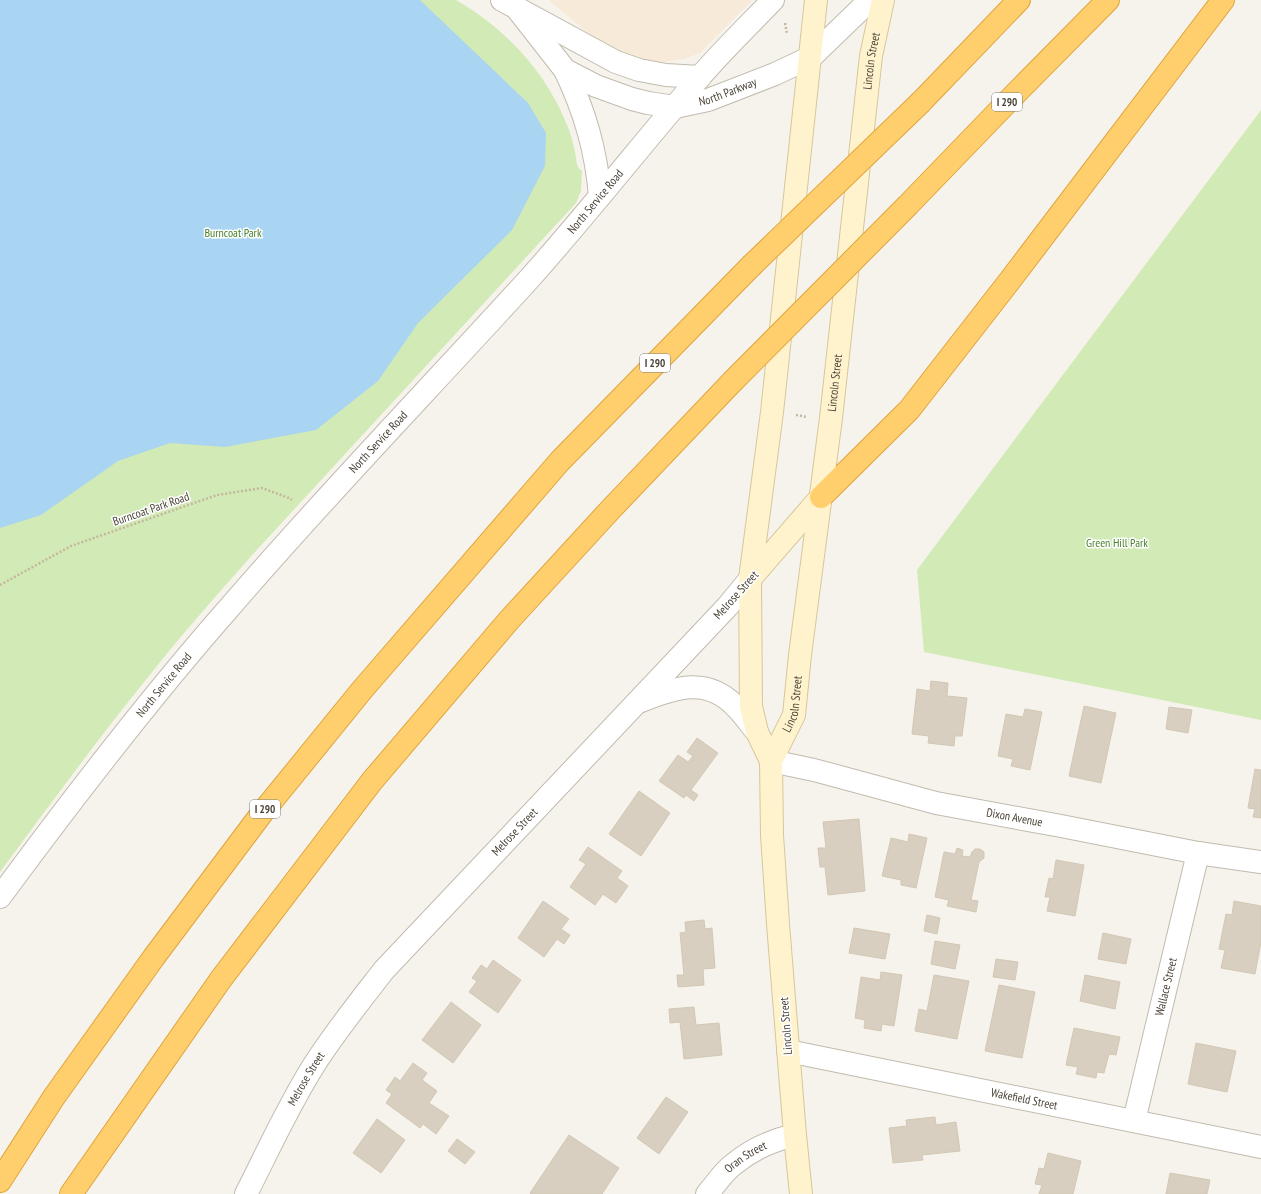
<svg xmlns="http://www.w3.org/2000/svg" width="1261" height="1194" viewBox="0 0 1261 1194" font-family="'PT Sans Narrow',sans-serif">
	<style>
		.commercial { fill: #f7ead8 }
		.green { fill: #d2eab5 }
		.water { fill: #a9d4f2 }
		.building { fill: #d8cfc1; stroke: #d3c7b4 }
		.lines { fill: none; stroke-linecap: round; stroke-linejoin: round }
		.minor-casing { stroke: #c2bbae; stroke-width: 24 }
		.tertiary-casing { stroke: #c2bbae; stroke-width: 24 }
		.secondary-casing { stroke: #d6c79b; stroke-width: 24 }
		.motorway-casing { stroke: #e0a43c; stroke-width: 24 }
		.path { stroke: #c4b79f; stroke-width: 2.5; stroke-dasharray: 2 2; stroke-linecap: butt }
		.minor { stroke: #fff; stroke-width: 22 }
		.tertiary { stroke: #fff; stroke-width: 22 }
		.secondary { stroke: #fff3cd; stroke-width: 22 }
		.motorway { stroke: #ffcf6e; stroke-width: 22 }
		.motorway-bridge-casing { stroke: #e0a43c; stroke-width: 24; stroke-linecap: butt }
		.motorway-bridge { stroke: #ffcf6e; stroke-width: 22 }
		.labels { text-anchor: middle; stroke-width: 3; stroke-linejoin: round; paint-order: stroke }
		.shield { fill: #fff; stroke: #817c74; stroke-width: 1 }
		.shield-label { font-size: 11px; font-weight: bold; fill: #4b4439 }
		.street-label { font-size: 12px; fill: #4b4439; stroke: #fff }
		.park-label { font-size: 12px; fill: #4a7f2a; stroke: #fff }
	</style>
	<rect width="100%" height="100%" fill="#f6f3ec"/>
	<path class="commercial" d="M549 0H752L700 53 684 59 663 62 639 60 616 51 595 39Z"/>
	<path class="green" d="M0 0H456C506 29 546 72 567 125 571 134 573 143 575 152 576 156 576 163 578 167 579 169 581 170 582 171L581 191 576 203 253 554C218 594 182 634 149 676 97 740 49 806 0 872Z
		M1261 110V720L924 652 917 570Z"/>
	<path class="water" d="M0 0H420L528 103 546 133 545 166 512 230 418 323 378 381 316 430 225 447 170 443 118 461 41 515 0 528Z"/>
	<path class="building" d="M931 681 948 683 947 696 967 698 962 736H955L954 746 928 743 929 736 912 734 917 689 930 691Z
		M1084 706 1116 713 1101 783 1069 776Z
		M1169 707 1192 710 1188 733 1166 729Z
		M1025 709 1042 712 1030 770 1011 766 1013 759 998 756 1006 714 1023 717Z
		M697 738 718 753 691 790 698 795 694 801 686 795 684 798 659 781 678 755 688 762 693 756 687 752Z
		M1255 769 1261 770V818L1253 817 1255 809 1248 808Z
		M639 791 670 813 641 856 609 834Z
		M859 819 865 891 828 895 825 867H820L818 848H826L823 822Z
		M909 834 927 838 916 888 901 885V880L882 876 891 838 908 842Z
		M588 847 622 871 617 878 628 886 616 903 603 894 595 905 570 887 586 864 579 860Z
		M957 848 963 850 962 856 970 857 972 852 975 849H980L984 852V858L979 862 971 900 978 901 976 912 947 906 949 900 935 897 944 852 955 854Z
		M1056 860 1084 865 1075 916 1047 911 1050 897H1045L1049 878 1053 879Z
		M543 901 569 919 561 929 570 935 564 944 557 939 544 957 518 938Z
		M1234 901 1261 906V942L1255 974 1221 968 1225 950 1219 949 1226 914 1232 915Z
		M927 915 940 918 937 934 924 931Z
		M704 920 705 929 712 928 715 968 703 969 704 985 678 987 677 975H684L680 933 686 932 685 922Z
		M854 928 890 934 885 959 849 953Z
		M1103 933 1131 939 1126 964 1098 959Z
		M935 941 960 945 955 969 931 964Z
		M996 959 1018 962 1015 980 993 977Z
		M493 960 521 980 498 1013 469 992 477 981 472 978 481 965 487 969Z
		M881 972 902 975 894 1026 882 1024 881 1031 864 1028 865 1020 855 1018 861 977 880 980Z
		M934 975 969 981 957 1039 915 1031 919 1009 927 1011Z
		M1085 975 1120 982 1115 1009 1080 1001Z
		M999 985 1035 992 1022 1058 985 1051Z
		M451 1002 481 1025 453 1063 422 1040Z
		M694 1007 696 1025 719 1023 722 1055 684 1059 680 1022 670 1023 669 1009Z
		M1074 1028 1120 1037 1116 1055 1109 1054 1104 1073 1097 1072 1096 1078 1076 1074 1078 1067 1066 1065Z
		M1196 1043 1236 1051 1227 1092 1188 1084Z
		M413 1063 427 1073 422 1080 437 1091 429 1103 449 1116 436 1134 423 1124 420 1128 386 1103 392 1094 386 1090 395 1077 400 1081Z
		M666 1097 688 1112 659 1154 637 1138Z
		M935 1117 936 1125 956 1122 960 1151 922 1155 923 1160 893 1163 889 1128 907 1126 906 1120Z
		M377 1119 405 1140 381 1173 353 1153Z
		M569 1135 619 1168 602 1194H531L530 1193Z
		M457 1139 475 1152 465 1164 448 1151Z
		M1048 1153 1081 1161 1073 1194H1039L1042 1185 1035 1184 1039 1168 1044 1169Z
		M1170 1173 1210 1180 1207 1194H1166Z"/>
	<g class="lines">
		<defs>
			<g id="minor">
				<path d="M502 0 616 62 639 70 666 75 700 77"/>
				<path id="s1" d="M518 10 565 70 596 86 632 99 648 103 675 107 708 100 775 74 811 57 870 0"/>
				<path d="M565 70C585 112 596 150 600 196"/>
				<path d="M641 701C676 687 708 676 737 708 744 715 750 724 757 732"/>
				<path id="s2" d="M771 761 814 770 936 803 1061 826 1198 853 1261 862"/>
				<path id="s3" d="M788 1051 1261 1147"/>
				<path id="s4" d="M1134 1121 1198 853"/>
				<path id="s5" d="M246 1194C268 1151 288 1106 314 1065 335 1032 360 1001 384 970L727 607 750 579"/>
				<path id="s6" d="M707 1194C716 1184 723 1172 734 1164 751 1150 773 1140 795 1135"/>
			</g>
			<g id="tertiary">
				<path id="s7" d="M0 897C73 798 148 700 229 608 326 495 430 388 530 278 588 213 642 144 699 78 722 51 748 26 773 0"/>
			</g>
			<g id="secondary">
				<path d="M750 579 821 497"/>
				<path id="s8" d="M771 761 794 715 800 655 831 418 871 56 883 0"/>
				<path d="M801 1194 795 1135 778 924 772 835 771 761 757 732 751 706 750 579 772 412 816 0"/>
			</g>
			<path id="motorway" d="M921 102 1019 0
				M908 205 1020 89 1108 0
				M821 497 909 410 1011 279 1223 0
				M0 1181 54 1097 154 957 262 813 362 690 560 461 751 266
				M71 1194 221 979 372 781 510 619 611 509 732 382"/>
		</defs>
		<use href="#minor" class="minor-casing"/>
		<use href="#tertiary" class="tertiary-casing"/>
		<use href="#secondary" class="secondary-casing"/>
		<use href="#motorway" class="motorway-casing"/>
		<path class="path" d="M785 23 787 34
			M796 415 807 417
			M0 585 71 546 217 495 262 488 289 498 292 500"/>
		<use href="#minor" class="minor"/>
		<use href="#tertiary" class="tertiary"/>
		<use href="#secondary" class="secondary"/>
		<use href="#motorway" class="motorway"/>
		<defs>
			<path id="motorway-bridge" d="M751 266 921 102
				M732 382 908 205"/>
		</defs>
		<use href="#motorway-bridge" class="motorway-bridge-casing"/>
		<use href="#motorway-bridge" class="motorway-bridge"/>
	</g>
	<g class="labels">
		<g class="shield">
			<rect x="992" y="93" width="30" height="18" rx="3"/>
			<rect x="640" y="354" width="30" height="18" rx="3"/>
			<rect x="250" y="800" width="30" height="18" rx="3"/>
		</g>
		<g class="shield-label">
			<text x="1007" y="106">I 290</text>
			<text x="655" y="367">I 290</text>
			<text x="265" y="813">I 290</text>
		</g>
		<g class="street-label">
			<text dy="4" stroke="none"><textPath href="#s8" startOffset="710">Lincoln Street</textPath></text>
			<text dy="4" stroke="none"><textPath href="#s1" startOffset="248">North Parkway</textPath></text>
			<text dy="4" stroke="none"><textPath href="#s7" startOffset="916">North Service Road</textPath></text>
			<text dy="4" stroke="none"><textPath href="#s8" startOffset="386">Lincoln Street</textPath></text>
			<text dy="4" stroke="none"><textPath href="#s7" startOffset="592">North Service Road</textPath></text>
			<text transform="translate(151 509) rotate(-19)" y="4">Burncoat Park Road</text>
			<text transform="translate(736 595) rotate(-48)" y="4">Melrose Street</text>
			<text dy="4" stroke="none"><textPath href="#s7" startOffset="268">North Service Road</textPath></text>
			<text dy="4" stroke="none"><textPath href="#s8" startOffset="62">Lincoln Street</textPath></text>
			<text dy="4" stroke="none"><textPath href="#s2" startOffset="250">Dixon Avenue</textPath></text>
			<text dy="4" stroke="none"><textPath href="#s5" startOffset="454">Melrose Street</textPath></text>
			<text dy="4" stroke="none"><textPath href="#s4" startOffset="138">Wallace Street</textPath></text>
			<text transform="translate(786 1026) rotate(-94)" y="4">Lincoln Street</text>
			<text dy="4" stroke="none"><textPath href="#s5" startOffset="130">Melrose Street</textPath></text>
			<text dy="4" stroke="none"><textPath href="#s3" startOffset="241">Wakefield Street</textPath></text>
			<text dy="4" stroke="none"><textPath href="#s6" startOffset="54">Oran Street</textPath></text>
		</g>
		<g class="park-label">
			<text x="233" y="237">Burncoat Park</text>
			<text x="1117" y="547">Green Hill Park</text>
		</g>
	</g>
</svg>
